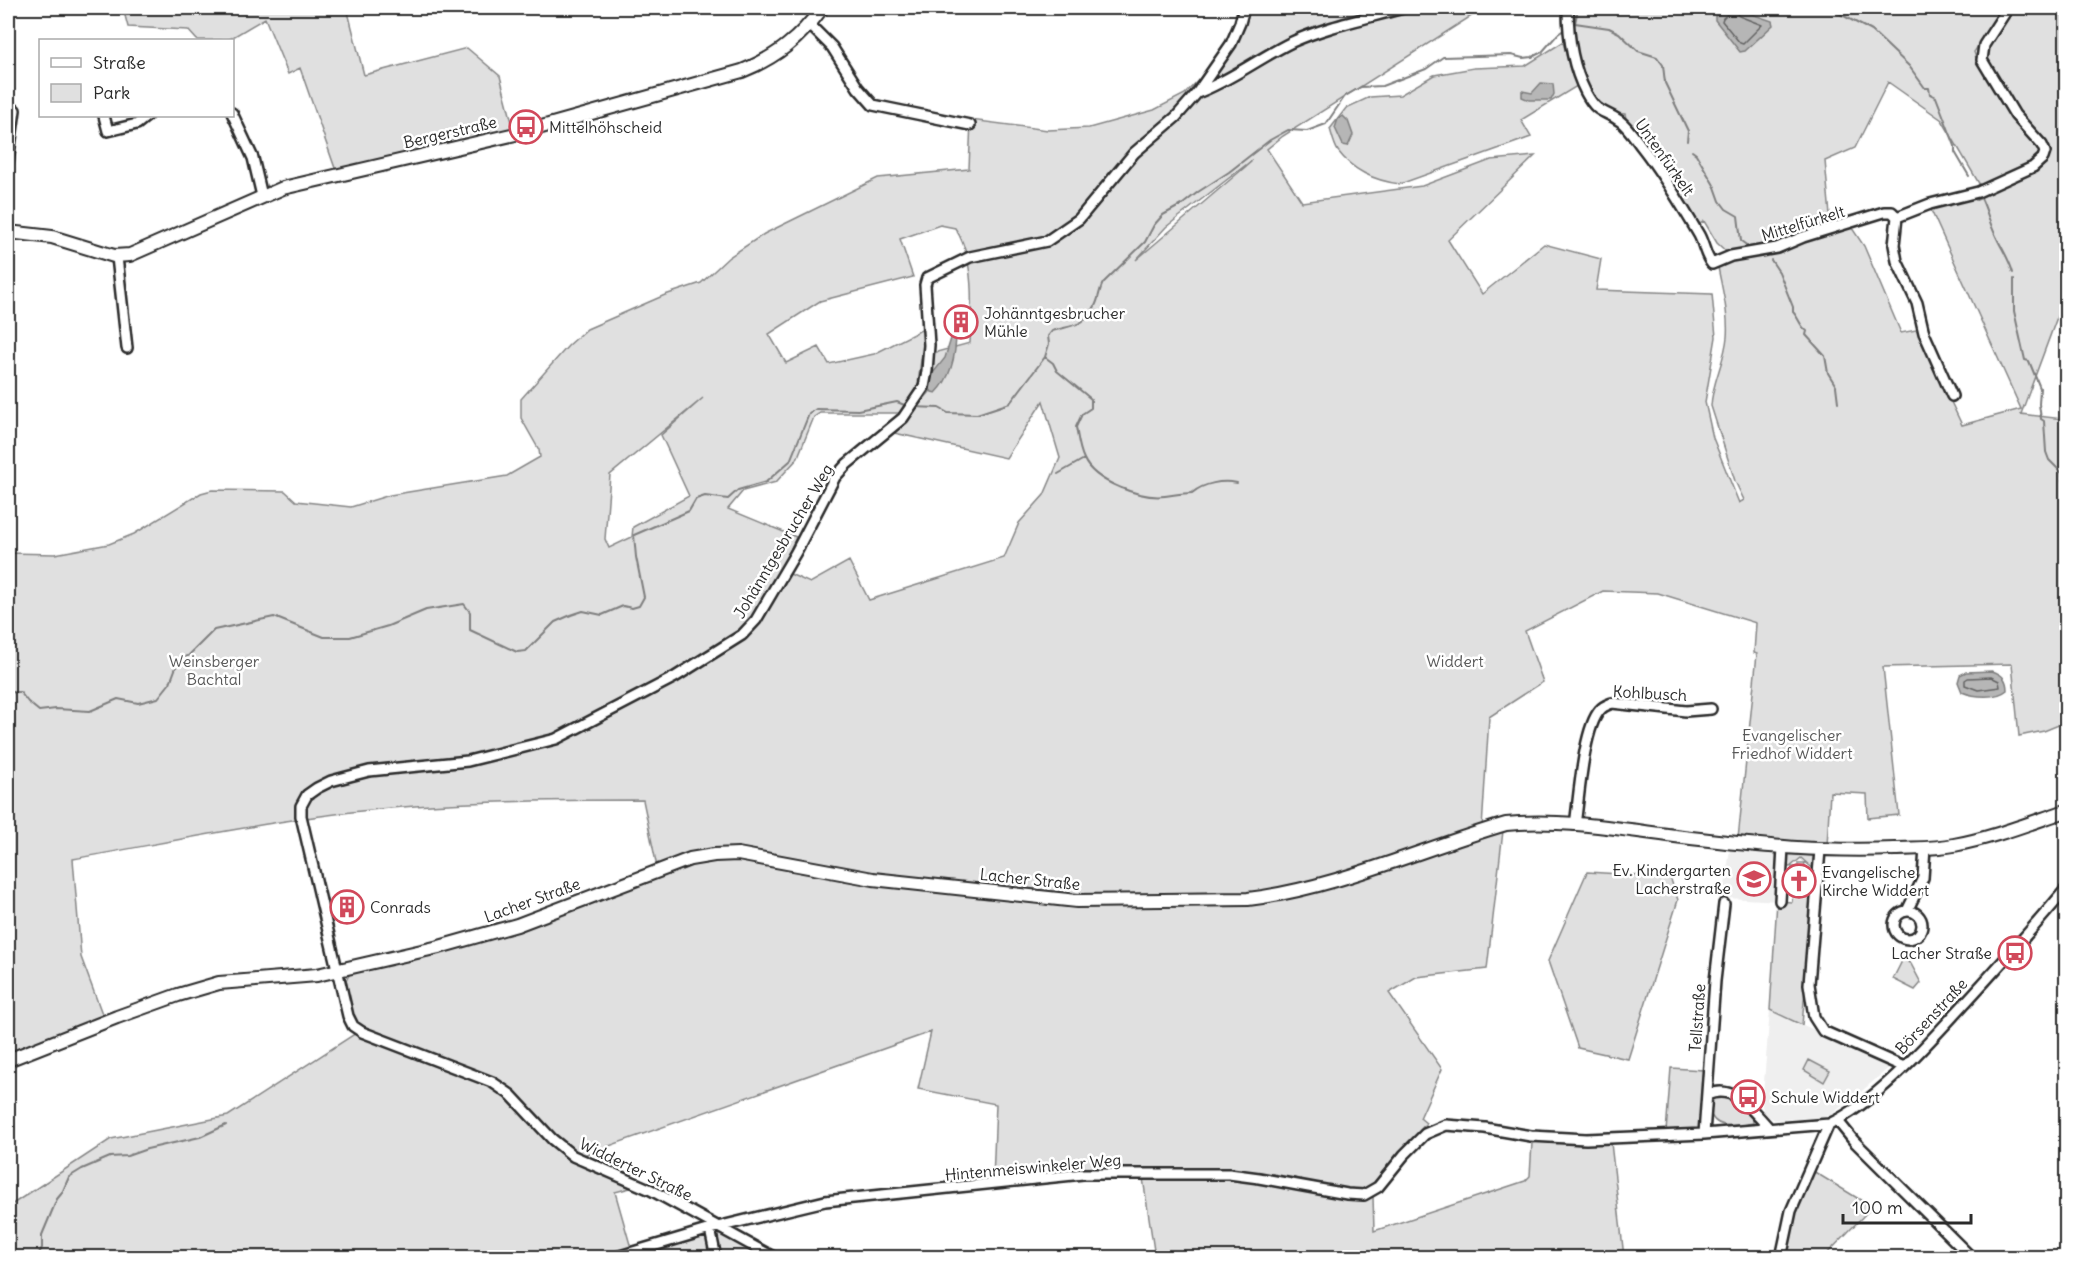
<svg xmlns="http://www.w3.org/2000/svg" width="2074" height="1265" viewBox="0 0 2074 1265" font-family="Delius,sans-serif">
	<style>
		.built { fill: #efefef }
		.green { fill: #e0e0e0; stroke: #868686; stroke-width: 1.5; fill-rule: evenodd }
		.water { fill: #b6b6b6; stroke: #7e7e7e; stroke-width: 1.5 }
		.lines { fill: none; stroke-linecap: round; stroke-linejoin: round }
		.shore { stroke: #636363; stroke-width: 1.5 }
		.stream { stroke: #7e7e7e; stroke-width: 2 }
		.street-casing { stroke: #2b2b2b; stroke-width: 14 }
		.secondary-casing { stroke: #2b2b2b; stroke-width: 16 }
		.street { stroke: #fff; stroke-width: 9 }
		.secondary { stroke: #fff; stroke-width: 12 }
		.labels { text-anchor: middle; stroke-width: 5; stroke-linejoin: round; paint-order: stroke }
		.poi-label { font-size: 16px; fill: #2b2b2b; stroke: #fff; text-anchor: start }
		.street-label { font-size: 16px; fill: #2b2b2b; stroke: #fff }
		.park-label { font-size: 16px; fill: #585858; stroke: #fff }
	</style>
	<rect width="100%" height="100%" fill="#fff"/>
	<filter id="ink" filterUnits="userSpaceOnUse"><feTurbulence type="fractalNoise" baseFrequency=".0167" numOctaves="2"/><feDisplacementMap in="SourceGraphic" scale="12" xChannelSelector="R" yChannelSelector="G"/><feConvolveMatrix kernelMatrix="1 2 1 2 8 2 1 2 1" color-interpolation-filters="sRGB"/></filter>
	<g filter="url(#ink)">
		<path class="built" d="M1730 849 1783 854 1780 901 1726 898 1727 893H1724Z
			M1770 1010 1892 1065 1855 1097 1830 1115 1821 1118 1775 1120 1769 1117 1764 1112 1762 1106Z"/>
		<path class="green" d="M123 8H347L364 75 467 48 500 76 514 130 336 171 300 68 288 74 265 18 228 40H197L188 30 128 27Z
			M1250 8H1484L1283 136 1267 149 1302 202 1422 186 1491 160 1535 156 1448 240 1482 294 1544 244 1601 259 1596 290 1712 294 1716 337 1705 402 1713 438 1739 503 1744 500 1735 481 1711 406C1712 382 1725 361 1727 337 1729 314 1722 289 1718 267L1729 260 1821 234 1852 228 1864 246 1901 333 1921 329 1942 383 1962 425 2021 409 1930 208 1983 196 2040 167 2049 159 2050 147C2023 120 1995 91 1985 54L2013 8H2066V293L2021 414 2063 419 2066 414V722L2044 731 2019 736 2012 664 1883 667 1899 815 1868 818 1867 794 1830 792 1827 846 1738 839 1757 654 1754 653 1756 623 1658 593 1603 591 1525 631 1543 682 1489 717 1482 828 1366 866 1265 894 1078 897 874 875 731 849 657 867 643 800C568 800 491 801 415 806 300 814 186 839 73 859L81 957 104 1019 8 1056V553L55 554 109 544 134 534 201 493 212 490 285 491 296 501 351 507 390 495 507 476 540 457 539 450 521 418V399L568 346 587 329 665 295 701 283 729 257 764 234 878 178 969 169 971 120 1048 130 1089 128 1154 110 1185 94 1205 73 1224 45 1238 20 1248 18ZM1251 161V162L1136 260 1166 227ZM940 225 955 228C975 257 972 308 970 343L933 353 934 387 913 412 890 432 1006 458 1043 401 1060 458 1044 495 1019 523 1004 558 869 600 849 561 810 583 781 570 796 537 728 509 743 491 776 482 797 459 814 417 820 413H903L918 384 925 328 874 354 829 364 819 347 786 363 769 334 820 301 913 277 900 239ZM703 398 661 435 689 496 633 527 632 537 609 548 605 539 610 475Z
			M1572 8H2004L1974 52 1979 66 2040 149 2039 160 1981 187 1942 120 1888 82 1855 148 1825 161 1831 226 1771 247 1730 255 1717 243 1704 221 1696 227 1627 123 1625 114C1619 113 1611 113 1606 111 1577 94 1573 37 1572 8Z
			M1563 42 1571 72 1577 86 1521 120 1531 137 1400 184C1376 181 1353 171 1338 151 1334 145 1332 135 1330 129L1346 108 1370 97 1400 95 1434 75 1474 68 1525 66Z
			M1503 831 1487 969 1416 977 1389 993 1442 1069 1420 1118 1426 1123 1372 1189 1354 1192 1252 1172 1120 1170 993 1181 996 1104 918 1089 931 1032 581 1156 564 1146 512 1092 358 1024 352 1014 346 981 350 973 687 864 718 858H745L1078 905 1266 901Z
			M1783 854 1820 856 1819 868 1811 867 1801 858 1790 867 1782 866Z
			M1798 863H1805L1804 868 1815 871 1802 1025 1770 1010 1777 901 1792 902 1793 893H1790L1792 867H1798Z
			M1587 872 1670 877 1678 900 1628 1059 1578 1048 1548 961Z
			M1903 959 1911 964 1921 983 1915 990 1893 979Z
			M356 1033 489 1084C514 1100 531 1125 552 1145 575 1165 606 1175 634 1187L615 1192 631 1248 601 1257 8 1258V1207L111 1139 228 1116Z
			M1809 1060 1830 1071 1824 1082 1804 1070Z
			M1671 1068 1703 1070 1699 1132H1666Z
			M1720 1095 1731 1097 1753 1119V1123C1745 1125 1733 1126 1724 1125 1708 1122 1703 1101 1720 1095Z
			M1543 1141 1581 1145 1611 1143 1624 1257H1155L1143 1178H1234L1347 1197H1373L1374 1231 1525 1181 1530 1176 1532 1143Z
			M1813 1171 1872 1207 1824 1257 1786 1258 1791 1225Z
			M710 1233H721L769 1258H622Z"/>
		<path class="water" d="M1730 9 1740 10 1772 21 1773 25 1745 51 1740 52 1715 20V16Z
			M1541 83 1553 84 1554 94 1551 100H1529L1522 97V91L1532 93Z
			M1343 116 1348 121 1353 135 1348 146 1343 145 1335 128 1338 119Z
			M953 332H956C956 354 952 377 936 393L932 392 929 388 933 373 945 358Z
			M1992 671C2002 674 2007 679 2007 690 1997 699 1974 697 1962 692L1958 682 1960 675 1966 672Z"/>
		<g class="lines">
			<path class="shore" d="M1733 9 1739 16 1762 25 1743 44 1740 43 1722 21 1723 18Z
				M1991 677 1999 681 2000 687 1978 690 1965 685V680L1968 678Z"/>
			<path class="stream" d="M1829 8 1872 31 1909 66 1925 88H1929L1930 94 1936 97 1955 146V152L1969 176
				M1575 23 1609 28 1619 33 1638 51 1657 57 1663 65 1665 83 1688 131 1687 141
				M1573 25 1575 23 1578 8
				M1692 151 1696 154 1715 187 1720 201 1726 209 1738 216 1741 241 1749 247 1754 248
				M1976 200 1981 198C1987 210 1989 222 1995 234 2001 248 2009 258 2013 273
				M1771 260 1779 272 1793 307V312C1799 318 1800 327 1807 331L1806 335 1825 356 1828 373 1836 386 1838 402
				M2014 279V311L2025 360 2029 361 2040 388 2039 404 2041 419 2044 421 2046 452 2049 460 2062 473 2066 491
				M1045 357 1053 363 1057 371 1091 399V408L1082 414 1076 427C1078 438 1079 449 1084 459 1094 482 1141 499 1165 496 1174 495 1182 493 1192 493 1204 483 1222 480 1237 483
				M913 407 939 408 948 413 977 414 1010 403 1045 357 1049 344 1048 336 1052 331C1072 325 1085 327 1095 306 1099 299 1099 290 1103 283L1145 242 1154 225 1163 215 1183 204 1198 192 1229 172 1270 140 1288 130 1307 131 1326 124 1345 96 1361 87 1382 86 1426 69 1443 57 1511 55 1523 58 1532 57 1542 52 1558 34 1565 29
				M1058 474 1084 459
				M8 697 13 692H20L28 702 39 711 56 709 90 711 118 699 138 703 158 698 170 683 179 659 188 656 214 630 274 617 324 637H350L388 626 426 610 464 604 470 612V630L517 652 526 651 555 622 571 615 583 611 602 615 623 606 632 608 639 606 644 597 636 557 634 535 689 511 696 499 705 496 728 499 738 490 766 482 790 461 809 414 816 409 858 410 897 402 907 406
				M36 1258 42 1248V1235L57 1199 62 1193 69 1177 82 1169 110 1157 127 1156 147 1149 200 1137 226 1125"/>
			<defs>
				<path id="street" d="M1568 8C1568 37 1572 66 1586 93 1598 115 1603 109 1620 121 1628 127 1635 138 1641 146 1663 174 1681 204 1699 235 1704 244 1705 256 1712 264L1731 256 1777 248 1803 237 1884 212H1892L1897 217
					M810 25 832 47 858 88 873 105 970 125
					M1197 93C1230 81 1259 58 1292 42 1325 27 1368 18 1403 8
					M232 113 253 158 262 196
					M104 116 108 131 137 124 147 116
					M8 162 15 110
					M1897 217 1930 204 1978 192 2033 167 2043 158 2045 152 2042 145 2015 115 1982 60 1984 45 2008 8
					M1897 217 1894 245 1897 261 1917 303 1924 333 1952 396
					M117 257 127 348
					M1575 825C1579 799 1583 729 1600 710 1603 706 1607 705 1612 703L1686 711 1711 709
					M1820 850 1809 984 1814 1017 1823 1031 1904 1067
					M1780 901 1783 847
					M1894 925a14 14 0 1 1 28 0a14 14 0 1 1-28 0Z
					M1907 911 1923 878 1925 848
					M1707 1095C1734 1083 1751 1109 1768 1127
					M1837 1120 1854 1141 1972 1258
					M1704 1134 1715 981 1724 904
					M710 1229 716 1258
					M613 1258 717 1227 825 1201 1083 1174H1229L1259 1178 1347 1194 1364 1195 1378 1187 1404 1155 1425 1134 1446 1125 1485 1128 1531 1136 1586 1139 1704 1134 1829 1124C1876 1103 1931 1040 1966 1002 2000 965 2034 927 2066 889
					M775 1258 651 1190 573 1156 552 1139 511 1095 492 1082 362 1032 353 1026 348 1016 301 816V806L307 795 317 788 331 781 369 771 468 761 556 739 675 677 742 635 756 620 796 552 835 477 847 464 903 418 924 387 927 371 929 345 925 285 927 278 970 257 1047 241 1079 219 1134 153 1176 117 1197 93 1231 44 1240 23 1244 8
					M1781 1258 1791 1211 1829 1124"/>
				<path id="secondary" d="M8 232 52 237 114 256 130 255 283 188 520 133 742 71C777 57 800 38 822 8
					M8 1060 117 1017 178 995 219 983 317 975 439 947 517 925 690 859 714 855 738 854 873 879 1077 901 1248 899C1337 888 1420 849 1506 824 1567 818 1630 831 1691 838 1759 846 1826 852 1895 849 1914 848 1934 849 1954 845 1992 838 2030 823 2066 811"/>
			</defs>
			<use href="#street" class="street-casing"/>
			<use href="#secondary" class="secondary-casing"/>
			<use href="#street" class="street"/>
			<use href="#secondary" class="secondary"/>
		</g>
	</g>
	<defs>
		<symbol id="bus-ring" viewBox="-11 -11 22 22"><circle r="9.5" fill="#fff" stroke="#d1495b" stroke-width="1.5"/><path d="M-5-6H5V4H4V6H2V4H-2V6H-4V4H-5ZM-3.5-4V0h7V-4ZM-3.5 1.2v1.5H-2V1.2ZM2 1.2v1.5H3.5V1.2Z" fill="#d1495b"/></symbol>
		<symbol id="building-ring" viewBox="-11 -11 22 22"><circle r="9.5" fill="#fff" stroke="#d1495b" stroke-width="1.5"/><path d="M-4-6H4V6H1V3H-1V6H-4ZM-2.5-4.3h1.7v1.8h-1.7ZM.8-4.3h1.7v1.8H.8ZM-2.5-1h1.7V.8h-1.7ZM.8-1h1.7V.8H.8Z" fill="#d1495b"/></symbol>
		<symbol id="school-ring" viewBox="-11 -11 22 22"><circle r="9.5" fill="#fff" stroke="#d1495b" stroke-width="1.5"/><path d="M0-5L7-2L0 1L-7-2ZM-4 1L0 2.5L4 1V4Q0 6-4 4Z" fill="#d1495b"/></symbol>
		<symbol id="church-ring" viewBox="-11 -11 22 22"><circle r="9.5" fill="#fff" stroke="#d1495b" stroke-width="1.5"/><path d="M-1.2-6h2.4v3.5h3.3v2.4h-3.3V6h-2.4V-.1h-3.3v-2.4h3.3Z" fill="#d1495b"/></symbol>
	</defs>
	<g fill-rule="evenodd">
		<use href="#bus-ring" x="507" y="108" width="38" height="38"/>
		<use href="#building-ring" x="942" y="303" width="38" height="38"/>
		<use href="#school-ring" x="1735" y="860" width="38" height="38"/>
		<use href="#church-ring" x="1780" y="862" width="38" height="38"/>
		<use href="#building-ring" x="328" y="888" width="38" height="38"/>
		<use href="#bus-ring" x="1996" y="934" width="38" height="38"/>
		<use href="#bus-ring" x="1729" y="1078" width="38" height="38"/>
	</g>
	<g class="labels">
		<g class="poi-label">
			<text x="549" y="133">Mittelhöhscheid</text>
			<text x="984" y="319">Johänntgesbrucher<tspan x="984" dy="18">Mühle</tspan></text>
			<text x="1731" y="876" text-anchor="end">Ev. Kindergarten<tspan x="1731" dy="18">Lacherstraße</tspan></text>
			<text x="1822" y="878">Evangelische<tspan x="1822" dy="18">Kirche Widdert</tspan></text>
			<text x="370" y="913">Conrads</text>
			<text x="1992" y="959" text-anchor="end">Lacher Straße</text>
			<text x="1771" y="1103">Schule Widdert</text>
		</g>
		<g class="street-label">
			<text transform="translate(450 132) rotate(-13)" y="6">Bergerstraße</text>
			<text transform="translate(1665 157) rotate(55)" y="6">Untenfürkelt</text>
			<text transform="translate(1803 223) rotate(-17)" y="6">Mittelfürkelt</text>
			<text transform="translate(783 541) rotate(-59)" y="6">Johänntgesbrucher Weg</text>
			<text transform="translate(1650 693) rotate(3)" y="6">Kohlbusch</text>
			<text transform="translate(1030 879) rotate(6)" y="6">Lacher Straße</text>
			<text transform="translate(532 900) rotate(-20)" y="6">Lacher Straße</text>
			<text transform="translate(1931 1016) rotate(-47)" y="6">Börsenstraße</text>
			<text transform="translate(1697 1018) rotate(-86)" y="6">Tellstraße</text>
			<text transform="translate(1033 1167) rotate(-5)" y="6">Hintenmeiswinkeler Weg</text>
			<text transform="translate(636 1169) rotate(26)" y="6">Widderter Straße</text>
		</g>
		<g class="park-label">
			<text x="214" y="667">Weinsberger<tspan x="214" dy="18">Bachtal</tspan></text>
			<text x="1455" y="667">Widdert</text>
			<text x="1792" y="741">Evangelischer<tspan x="1792" dy="18">Friedhof Widdert</tspan></text>
		</g>
	</g>
	<rect width="2074" height="1265" fill="none" stroke="#fff" stroke-width="30"/>
	<rect x="15" y="15" width="2044" height="1235" fill="none" stroke="#2b2b2b" stroke-width="2" filter="url(#ink)"/>
	<rect x="39" y="39" width="195" height="78" fill="#ffffff" stroke="#aaaaaa" stroke-width="1.5"/>
	<rect x="51" y="58" width="30" height="9" fill="#ffffff" stroke="#aaaaaa" stroke-width="1.5"/>
	<text x="93" y="69" font-size="18" fill="#2b2b2b">Straße</text>
	<rect x="51" y="84" width="30" height="18" fill="#e0e0e0" stroke="#aaaaaa" stroke-width="1.5"/>
	<text x="93" y="99" font-size="18" fill="#2b2b2b">Park</text>
	<path d="M1843 1214v9h128v-9" fill="none" stroke="#2b2b2b" stroke-width="3"/>
	<text x="1852" y="1214" font-size="18" fill="#2b2b2b" stroke="#ffffff" stroke-width="4.5" paint-order="stroke">100 m</text>
</svg>
